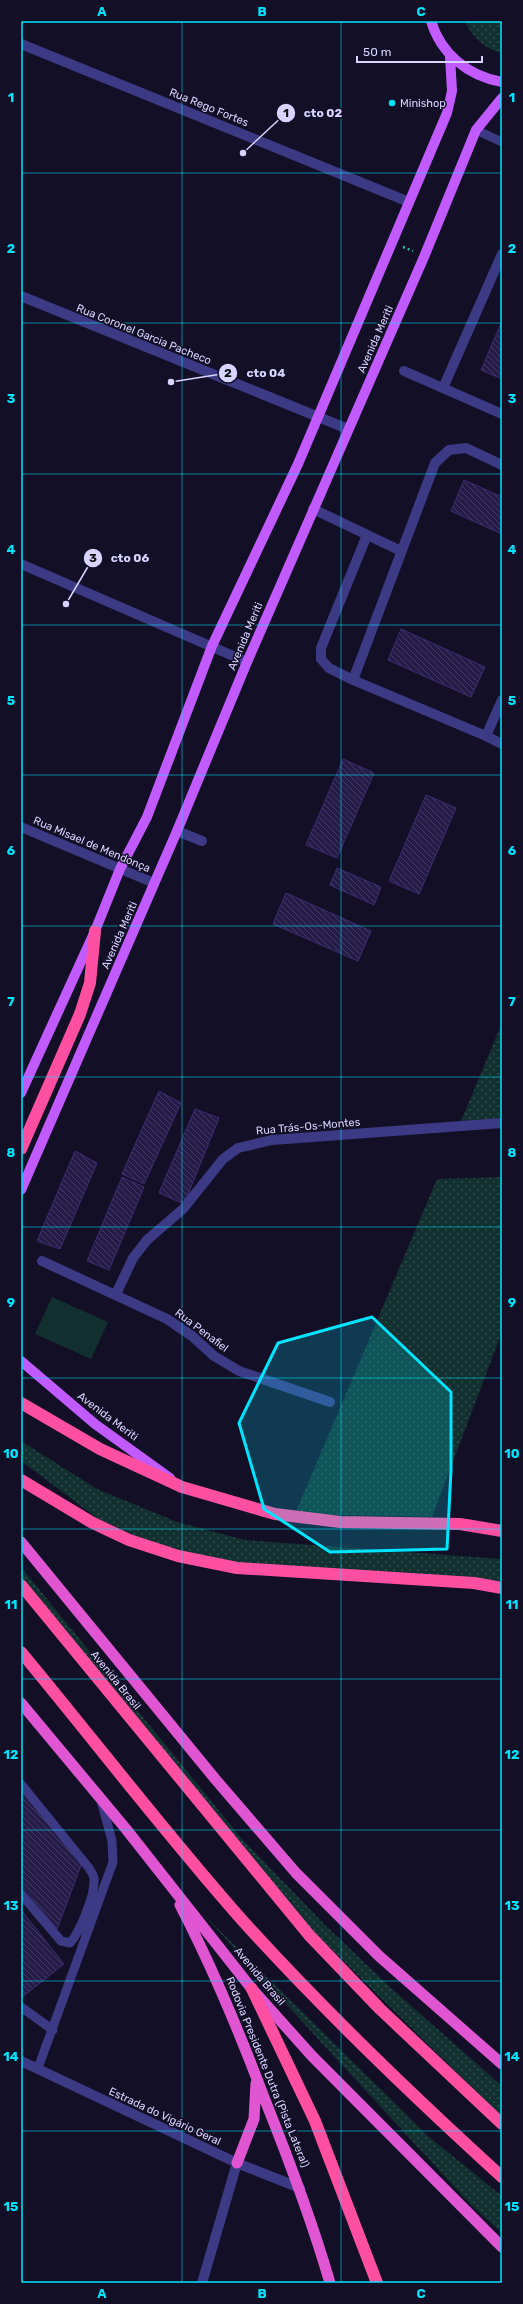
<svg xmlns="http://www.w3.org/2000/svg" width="523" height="2304" viewBox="0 0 523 2304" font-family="Rubik,sans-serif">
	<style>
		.grass { fill: url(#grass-dots) }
		.pitch { fill: #12302f }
		.building { fill: url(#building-back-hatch); stroke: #3b2d73 }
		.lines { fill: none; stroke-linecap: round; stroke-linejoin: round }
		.path { stroke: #2fb8b0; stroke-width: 2.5; stroke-dasharray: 2 3; stroke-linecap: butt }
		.service { stroke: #3d3a85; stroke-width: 9 }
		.minor { stroke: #3d3a85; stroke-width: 10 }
		.tertiary { stroke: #3d3a85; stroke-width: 10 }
		.primary { stroke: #c25bff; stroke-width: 10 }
		.trunk { stroke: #e055d1; stroke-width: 11 }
		.motorway { stroke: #ff4fa3; stroke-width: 12 }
		.marked { fill: #00e5ff; fill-opacity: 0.2; stroke: #00e5ff; stroke-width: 3; stroke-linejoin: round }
		.grid { fill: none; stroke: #00e5ff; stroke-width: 1; stroke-opacity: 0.55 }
		.poi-dot { fill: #00e5ff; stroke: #130f26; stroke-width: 1.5 }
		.labels { text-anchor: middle; stroke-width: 3; stroke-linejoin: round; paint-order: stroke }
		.poi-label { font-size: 11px; fill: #d9d4ff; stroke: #130f26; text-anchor: start }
		.street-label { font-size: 11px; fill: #d9d4ff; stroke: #130f26 }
		.leader { fill: none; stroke: #d9d4ff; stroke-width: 1.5 }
		.callout-dot { fill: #d9d4ff; stroke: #130f26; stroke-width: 1.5 }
		.mark-label { font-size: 12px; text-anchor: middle; font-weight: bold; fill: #111 }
		.callout-label { font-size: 12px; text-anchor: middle; font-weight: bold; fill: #d9d4ff; stroke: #130f26; stroke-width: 3; stroke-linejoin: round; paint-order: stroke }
		.neatline { fill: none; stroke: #00e5ff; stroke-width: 1.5 }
		.grid-label { font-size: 13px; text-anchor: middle; font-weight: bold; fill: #00e5ff }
	</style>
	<defs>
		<pattern id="grass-dots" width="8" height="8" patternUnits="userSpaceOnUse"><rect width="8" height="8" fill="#12302f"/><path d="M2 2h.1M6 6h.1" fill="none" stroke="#344d4e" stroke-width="1.8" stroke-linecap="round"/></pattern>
		<pattern id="building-back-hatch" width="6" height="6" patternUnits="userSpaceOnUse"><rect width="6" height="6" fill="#241b47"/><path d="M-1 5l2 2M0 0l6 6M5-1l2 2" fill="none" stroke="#433b63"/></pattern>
	</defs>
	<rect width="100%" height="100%" fill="#130f26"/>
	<path class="grass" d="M465 21H502V53C486 50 471 36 465 21Z
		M502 1023V1118L461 1121Z
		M502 1177V1332L432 1517 295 1514 437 1179Z
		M21 1441 97 1489 177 1522 245 1540 502 1559V1581L281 1567 207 1560 162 1548 97 1518 21 1461Z
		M21 1567 242 1839 326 1926 391 1988 502 2086V2117L303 1921 21 1577Z
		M203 1914 428 2136 502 2196V2233L472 2206Z"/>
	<path class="pitch" d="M52 1297 108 1322 91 1359 35 1334Z"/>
	<path class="building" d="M502 321V379L481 370Z
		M464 480 502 497V534L451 511Z
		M401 629 485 667 471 697 388 660Z
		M343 759 374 773 337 858 306 845Z
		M426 795 456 808 419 894 389 881Z
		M337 868 381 887 374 905 330 885Z
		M286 893 371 931 358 961 273 924Z
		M159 1091 181 1103 144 1184 122 1174Z
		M195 1109 219 1118 184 1204 159 1193Z
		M75 1151 97 1163 60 1249 37 1241Z
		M122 1177 144 1187 109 1270 87 1261Z
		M21 1788 82 1863 57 1929 21 1885Z
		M21 1910 64 1964 21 1998Z"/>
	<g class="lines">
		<path class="path" d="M403 247 413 251"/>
		<path class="service" d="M476 130 502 142
			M21 1784 89 1868C91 1872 94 1875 94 1879 95 1895 80 1932 70 1943L61 1941 21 1894
			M21 2007 53 2030
			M38 2068 113 1862 112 1841 101 1800"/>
		<path class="minor" d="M21 44 409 202
			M21 296 348 429
			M404 371 502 414
			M443 388 502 254
			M502 465 466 448 449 450 435 463 353 680 486 736 502 700
			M313 509 401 551
			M21 564 247 662
			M353 680 329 668 321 659V648L367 535
			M486 736 502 744
			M21 827 154 883
			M177 831 202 841
			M42 1261 167 1319 192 1336 214 1356 239 1371 330 1402
			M116 1294 133 1258 147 1240 183 1209 223 1159 238 1148 272 1140 502 1123
			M202 2283 237 2163"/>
		<path class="tertiary" d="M21 2061 237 2163 300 2188"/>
		<path class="primary" d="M431 21C441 54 468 76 502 82
			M21 1093 95 931 120 869 147 817 212 646 298 464 447 113 452 91 450 57
			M21 1190 177 831 247 662 424 257 476 130 502 98
			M21 1361 95 1424 170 1478"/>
		<path class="trunk" d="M21 1542 216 1780 296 1873 379 1956 502 2064
			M21 1703 126 1829 252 1989 312 2056 502 2247
			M180 1905C214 1970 239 2031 265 2100 289 2160 312 2221 330 2283
			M237 2163 254 2119 256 2083"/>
		<path class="motorway" d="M21 1149 80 1014 90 983 95 931
			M21 1403 100 1449 182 1487 275 1514 340 1522 460 1524 502 1531
			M21 1480 91 1522 129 1540 178 1556 237 1568 474 1583 502 1588
			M21 1585 309 1935 380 2009 502 2124
			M21 1652C95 1741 165 1833 242 1920 324 2011 412 2095 502 2177
			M252 1989 315 2121 377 2283"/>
	</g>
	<path class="marked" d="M372 1317 451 1392V1470L447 1549 330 1552 264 1509 239 1423 278 1343Z"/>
	<path class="grid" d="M182 21V2283M341 21V2283M21 173H502M21 323H502M21 474H502M21 625H502M21 775H502M21 926H502M21 1077H502M21 1227H502M21 1378H502M21 1529H502M21 1679H502M21 1830H502M21 1981H502M21 2131H502"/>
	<circle class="poi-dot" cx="392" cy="103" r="4"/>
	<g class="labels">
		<g class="poi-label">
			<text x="400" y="107">Minishop</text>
		</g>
		<g class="street-label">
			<text transform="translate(209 107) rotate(22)" y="4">Rua Rego Fortes</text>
			<text transform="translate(144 334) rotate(22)" y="4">Rua Coronel Garcia Pacheco</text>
			<text transform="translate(375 339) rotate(-66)" y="4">Avenida Meriti</text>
			<text transform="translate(245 636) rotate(-67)" y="4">Avenida Meriti</text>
			<text transform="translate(92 844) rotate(23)" y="4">Rua Misael de Mendonça</text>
			<text transform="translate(119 935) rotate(-66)" y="4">Avenida Meriti</text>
			<text transform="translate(308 1126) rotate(-5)" y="4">Rua Trás-Os-Montes</text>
			<text transform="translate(202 1330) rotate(37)" y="4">Rua Penafiel</text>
			<text transform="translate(108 1416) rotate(37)" y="4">Avenida Meriti</text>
			<text transform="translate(116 1680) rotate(51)" y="4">Avenida Brasil</text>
			<text transform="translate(260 1976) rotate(50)" y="4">Avenida Brasil</text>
			<text transform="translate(268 2072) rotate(68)" y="4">Rodovia Presidente Dutra (Pista Lateral)</text>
			<text transform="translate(165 2116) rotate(25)" y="4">Estrada do Vigário Geral</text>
		</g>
	</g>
	<path class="leader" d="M243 153L286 113M171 382L228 373M66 604L93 558"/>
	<g class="callout-dot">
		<circle cx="243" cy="153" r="4"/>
		<circle cx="171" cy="382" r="4"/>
		<circle cx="66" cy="604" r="4"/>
		<circle cx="286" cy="113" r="10"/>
		<circle cx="228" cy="373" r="10"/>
		<circle cx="93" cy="558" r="10"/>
	</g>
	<g class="mark-label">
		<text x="286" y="117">1</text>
		<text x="228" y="377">2</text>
		<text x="93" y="562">3</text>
	</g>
	<g class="callout-label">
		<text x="323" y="117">cto 02</text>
		<text x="266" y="377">cto 04</text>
		<text x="130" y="562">cto 06</text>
	</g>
	<rect width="523" height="2304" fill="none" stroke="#130f26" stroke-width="44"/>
	<path d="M357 56v6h125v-6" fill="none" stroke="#d9d4ff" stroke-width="2"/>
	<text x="363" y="56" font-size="12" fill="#d9d4ff" stroke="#130f26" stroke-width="3" paint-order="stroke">50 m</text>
	<rect x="22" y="22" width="479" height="2260" class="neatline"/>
	<g class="grid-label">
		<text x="102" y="16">A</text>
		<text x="262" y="16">B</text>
		<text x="421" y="16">C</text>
		<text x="11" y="102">1</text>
		<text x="512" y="102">1</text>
		<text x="11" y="253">2</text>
		<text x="512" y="253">2</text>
		<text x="11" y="403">3</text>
		<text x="512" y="403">3</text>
		<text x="11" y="554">4</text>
		<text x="512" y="554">4</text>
		<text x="11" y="705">5</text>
		<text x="512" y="705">5</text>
		<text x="11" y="855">6</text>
		<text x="512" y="855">6</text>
		<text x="11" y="1006">7</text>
		<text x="512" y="1006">7</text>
		<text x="11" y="1157">8</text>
		<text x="512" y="1157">8</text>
		<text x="11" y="1307">9</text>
		<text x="512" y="1307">9</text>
		<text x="11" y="1458">10</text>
		<text x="512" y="1458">10</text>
		<text x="11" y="1609">11</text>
		<text x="512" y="1609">11</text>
		<text x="11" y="1759">12</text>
		<text x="512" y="1759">12</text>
		<text x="11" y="1910">13</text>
		<text x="512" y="1910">13</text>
		<text x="11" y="2061">14</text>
		<text x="512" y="2061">14</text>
		<text x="11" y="2211">15</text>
		<text x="512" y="2211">15</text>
		<text x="102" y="2298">A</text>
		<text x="262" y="2298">B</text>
		<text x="421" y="2298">C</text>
	</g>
</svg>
